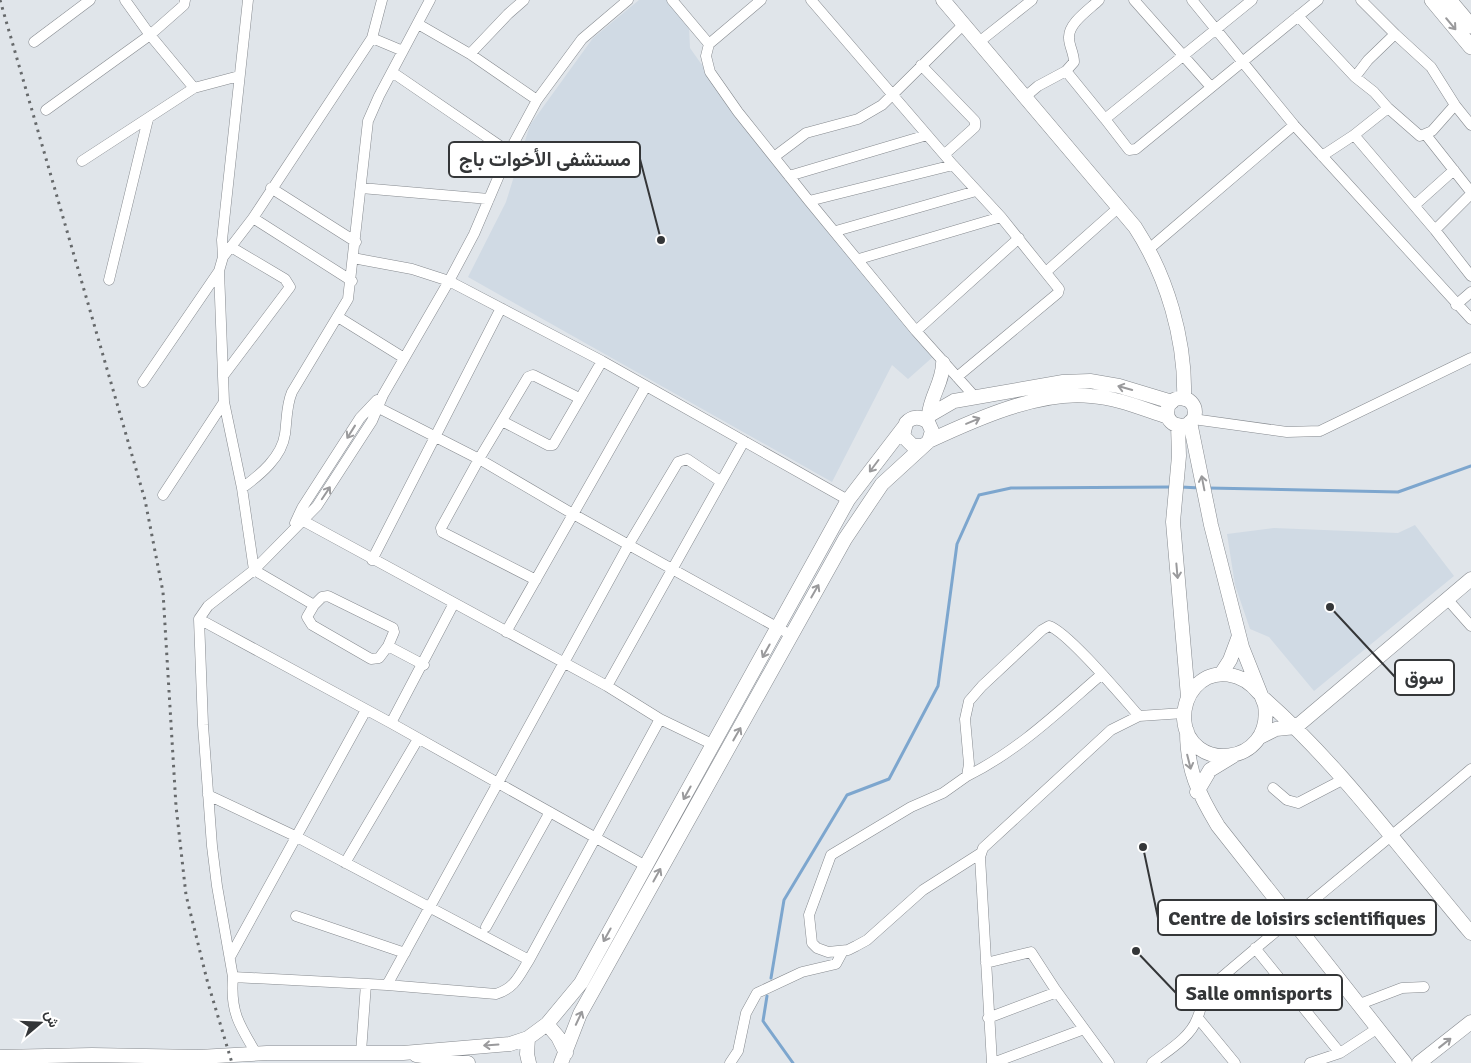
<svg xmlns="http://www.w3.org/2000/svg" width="1471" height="1063" viewBox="0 0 1471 1063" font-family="Signika,Vazirmatn,sans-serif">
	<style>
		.built { fill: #d0dae4 }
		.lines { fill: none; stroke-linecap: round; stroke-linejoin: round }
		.stream { stroke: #7da6ce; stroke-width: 3 }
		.minor-casing { stroke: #868a8f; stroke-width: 11 }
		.major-casing { stroke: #868a8f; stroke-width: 15 }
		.highway-casing { stroke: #868a8f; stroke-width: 16 }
		.minor { stroke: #fff; stroke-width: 10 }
		.major { stroke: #fff; stroke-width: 14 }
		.highway { stroke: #fff; stroke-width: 15 }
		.rail { stroke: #66696b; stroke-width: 3; stroke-dasharray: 2.5 5; stroke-linecap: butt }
		.oneway { stroke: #9a9a9c }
		.leader { fill: none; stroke: #343638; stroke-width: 2 }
		.callout-dot { fill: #343638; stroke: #fff; stroke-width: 2 }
		.callout { fill: #fff; stroke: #343638; stroke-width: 2 }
		.callout-label { font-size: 20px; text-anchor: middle; font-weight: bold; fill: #343638 }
	</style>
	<rect width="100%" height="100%" fill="#e0e5ea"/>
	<path class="built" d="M639 0H668L689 26 690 48 760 147 869 282 934 356 908 379 892 365 832 482 468 277 506 202 530 125 593 38Z
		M1415 525 1454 576 1314 691 1269 637 1250 629 1235 585 1227 534 1274 528 1398 533Z"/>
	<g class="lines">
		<path class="stream" d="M1181 487 1200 488
			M1208 488 1398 492 1471 466
			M771 978 784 900 847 795 889 779 938 686 957 544 979 495 1011 488 1172 487
			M767 996 763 1021 793 1063"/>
		<defs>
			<path id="minor" d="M125 0 150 35 194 88
				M382 0 372 38 253 218 223 257 219 271 224 402 242 488 254 570 314 605 322 597 328 596 393 628 394 632 388 646 424 665
				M628 0 582 39 537 100 509 152 474 234 449 281 383 395 372 421 317 506 254 570 208 606 199 619 203 725 212 846 217 886 233 977 387 985 496 994C515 988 519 976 529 960L660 719
				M672 0 709 44
				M761 0 709 44 706 56 710 72 738 112 809 201 916 331 975 397
				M811 0 953 165 1001 217 1059 289 1058 293 957 377
				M1099 0C1090 9 1068 23 1069 38 1069 46 1074 53 1074 62L1066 71 1105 119 1252 0
				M1134 0 1211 87
				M1192 0 1294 125 1471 319
				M1361 0 1395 34 1368 60 1355 77 1374 92 1388 108
				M1298 16 1355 77
				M418 24 470 54 537 100
				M1395 34 1431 67 1455 105
				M372 38 403 51
				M34 42 90 0
				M979 42 1032 0
				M470 54 508 14 524 0
				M921 65 975 121V127L945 154
				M392 72 509 152
				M1025 97 1038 86 1066 71
				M46 110 150 35 184 5 185 0
				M1105 119 1129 150 1136 149 1318 0
				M1354 135 1435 230 1471 194
				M1426 135 1471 192
				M1322 156 1354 135 1388 108 1420 136 1432 131 1455 105 1471 125
				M774 157 806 133 858 119 882 105 964 24
				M82 161 194 88 239 76
				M789 176 927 135
				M271 188 356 242
				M361 188 489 199
				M809 201 953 165
				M1415 205 1454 170
				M253 218 352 281
				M1435 230 1471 276
				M836 231 976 191
				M1149 249 1294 125
				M223 257 222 240 248 0
				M353 258 412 269 449 281 602 361 848 500
				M859 259 1001 217
				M1047 271 1118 208
				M109 280 148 119
				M1456 305 1471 292
				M338 317 404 358
				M916 331 1019 238
				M223 376 290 287 285 279 231 247
				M143 382 219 271
				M373 405 479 459 573 514 791 635
				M1193 419 1287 432 1320 431 1471 358
				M502 421 548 445H553L602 361
				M242 488C260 475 282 457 285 434 287 420 286 406 292 392L348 299 368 121 379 96 430 0
				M163 495 224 402
				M298 518 607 686 660 719 714 745
				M295 523 302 508 360 418 377 400
				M372 560 501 308
				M536 580 442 532 441 528 479 459 528 377 533 375 579 398
				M1448 600 1471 626
				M314 605 307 617 312 625 371 659 379 658 388 646
				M199 619 391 723 646 866
				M506 632 646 386
				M607 686 744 441
				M391 723 453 605
				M967 776C1018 751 1059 711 1102 674
				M1273 788 1287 800 1298 803 1344 779
				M208 795 295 836 529 960
				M981 853 923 890 867 940 856 946 848 950 828 952 817 948 812 943 809 915 831 855 911 807 943 793 967 776 969 764 965 719 969 701 982 686 1042 630 1049 626C1068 632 1123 698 1139 716
				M345 863 418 739
				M296 916 405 953
				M486 927 550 812
				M1255 948 1340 1053
				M230 957 366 710
				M986 963 1031 952 1055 989 1109 1063
				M233 977C230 1011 239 1025 256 1053
				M387 985 629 544 678 462 687 459 720 481
				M1360 1004 1402 988 1424 987
				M988 1018 1057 992
				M1198 1018 1235 1063
				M361 1052 366 984
				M730 1063 738 1051 746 1013 757 993 802 972 836 964 843 951
				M992 1063 980 857 983 848 1111 730 1139 716 1184 713
				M993 1063 1084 1029
				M1152 1063C1167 1051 1190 1038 1197 1019 1202 1008 1201 999 1208 989 1295 914 1384 843 1471 769
				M1310 1063 1340 1053 1378 1028"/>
			<path id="major" d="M943 0 1135 227C1167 276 1186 340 1184 399
				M1167 412a14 14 0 1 1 28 0a14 14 0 1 1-28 0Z
				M929 414C931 395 943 382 943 363
				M923 419 954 401 1063 382 1090 381 1119 386 1172 402
				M1190 422 1211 525 1242 647 1265 705C1274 766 1188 774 1184 719 1184 707 1187 696 1195 687 1214 666 1243 673 1259 693
				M1178 425 1179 456 1173 522 1188 697
				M929 441C974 420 1040 390 1091 396 1118 398 1143 409 1168 417
				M1221 674 1230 660 1239 636
				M1262 697C1341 766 1403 853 1471 933
				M1187 731C1187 770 1198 793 1218 826L1405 1063
				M1260 737 1276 729 1296 727 1471 579
				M1197 792 1210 770 1233 756
				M547 1024 558 1037 566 1053
				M528 1038 527 1054 529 1063
				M416 1055 468 1063
				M0 1057 92 1055 199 1057 267 1053H403L510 1044 528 1038 547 1024 581 983 848 500 904 427
				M561 1063 580 1014 845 539 882 484 929 441 932 431 928 422C920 416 912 416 906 423L903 436 913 446H923
				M1419 1063 1471 1022"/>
			<path id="highway" d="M1432 0 1471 47
				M1449 0 1471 26"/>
		</defs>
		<use href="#minor" class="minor-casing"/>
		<use href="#major" class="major-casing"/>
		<use href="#highway" class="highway-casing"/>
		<use href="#minor" class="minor"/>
		<use href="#major" class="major"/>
		<use href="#highway" class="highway"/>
		<path class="rail" d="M0 0 145 500 163 592 176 806 186 895 207 980 232 1063"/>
	</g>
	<defs><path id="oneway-shaft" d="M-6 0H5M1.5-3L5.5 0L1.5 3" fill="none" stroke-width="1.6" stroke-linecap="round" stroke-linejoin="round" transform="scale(1.25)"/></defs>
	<g class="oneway">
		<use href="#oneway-shaft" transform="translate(1451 24) rotate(50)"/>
		<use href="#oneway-shaft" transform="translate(1125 388) rotate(-164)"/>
		<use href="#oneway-shaft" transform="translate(973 421) rotate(-23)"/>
		<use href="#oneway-shaft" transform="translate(351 432) rotate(122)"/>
		<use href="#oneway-shaft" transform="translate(874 466) rotate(127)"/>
		<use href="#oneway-shaft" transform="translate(1203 483) rotate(-101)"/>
		<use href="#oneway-shaft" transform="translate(326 493) rotate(-56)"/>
		<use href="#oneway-shaft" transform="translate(1177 571) rotate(85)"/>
		<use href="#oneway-shaft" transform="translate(815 591) rotate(-60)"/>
		<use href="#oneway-shaft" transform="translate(766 651) rotate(119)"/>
		<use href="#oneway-shaft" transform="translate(737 734) rotate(-60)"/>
		<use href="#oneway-shaft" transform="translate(1189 762) rotate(76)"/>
		<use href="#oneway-shaft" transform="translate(687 793) rotate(119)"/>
		<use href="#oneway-shaft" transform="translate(657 875) rotate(-61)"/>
		<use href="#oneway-shaft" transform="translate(607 935) rotate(119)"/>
		<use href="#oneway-shaft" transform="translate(579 1018) rotate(-65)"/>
		<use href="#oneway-shaft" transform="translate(1445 1043) rotate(-38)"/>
		<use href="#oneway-shaft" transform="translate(491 1045) rotate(176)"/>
	</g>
	<path class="leader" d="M661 240L640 159M1330 607L1395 677M1143 847L1158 918M1136 951L1176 993"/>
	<g class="callout-dot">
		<circle cx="661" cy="240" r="5"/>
		<circle cx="1330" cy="607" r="5"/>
		<circle cx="1143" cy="847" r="5"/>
		<circle cx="1136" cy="951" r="5"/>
	</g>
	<g class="callout">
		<rect x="449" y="142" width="191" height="35" rx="5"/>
		<rect x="1395" y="660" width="59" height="35" rx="5"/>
		<rect x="1158" y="900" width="278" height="35" rx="5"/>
		<rect x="1176" y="975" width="166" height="35" rx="5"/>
	</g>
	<g class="callout-label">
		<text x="545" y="166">مستشفى الأخوات باج</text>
		<text x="1424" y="684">سوق</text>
		<text x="1297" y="925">Centre de loisirs scientifiques</text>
		<text x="1259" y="1000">Salle omnisports</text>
	</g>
	<g transform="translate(40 1023) rotate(71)" stroke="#ffffff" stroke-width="4" paint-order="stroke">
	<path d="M0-4L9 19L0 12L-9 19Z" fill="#343638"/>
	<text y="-8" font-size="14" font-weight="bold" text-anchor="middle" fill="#343638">ش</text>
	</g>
</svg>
